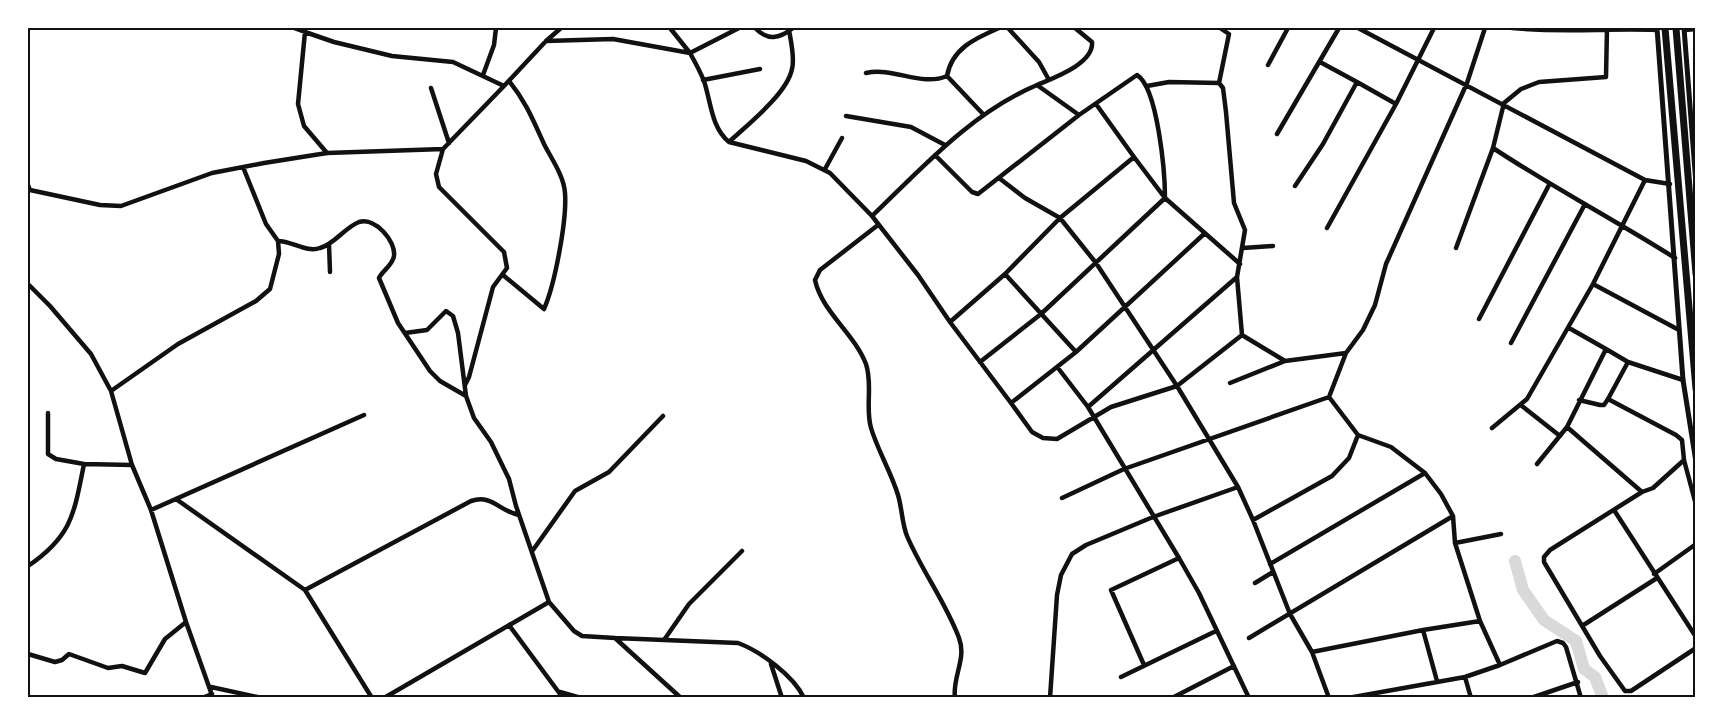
<svg xmlns="http://www.w3.org/2000/svg" width="1723" height="725" viewBox="0 0 1723 725" font-family="Commissioner,sans-serif">
	<style>
		.lines { fill: none; stroke-linecap: round; stroke-linejoin: round }
		.river { stroke: #d9d9d9; stroke-width: 12 }
		.minor { stroke: #111; stroke-width: 4.5 }
		.tertiary { stroke: #111; stroke-width: 5 }
		.trunk { stroke: #111; stroke-width: 7 }
		.neatline { fill: none; stroke: #111; stroke-width: 2 }
	</style>
	<rect width="100%" height="100%" fill="#fff"/>
	<g class="lines">
		<path class="river" d="M1515 561 1523 590 1544 620 1576 641 1584 669 1595 677 1603 698"/>
		<path class="minor" d="M294 28 305 32V28
			M561 28 546 41 613 39 690 53C695 62 700 71 704 81 711 102 711 127 729 142 747 125 787 94 792 69 795 58 791 42 789 30
			M670 28 690 53 739 28
			M755 28C768 41 779 39 793 28
			M1008 28 1039 62 1049 80
			M1220 28 1229 34 1219 83 1223 88 1226 112 1234 203 1245 230 1237 277 1242 335
			M1358 28 1645 180 1593 284 1527 399 1492 428
			M1512 28C1560 33 1608 28 1657 30
			M1685 30 1696 29
			M1268 65 1288 28
			M866 73C894 67 921 87 947 76L983 114
			M483 75 494 45 496 28
			M947 76C952 48 976 38 999 28
			M703 80 760 69
			M1357 82 1396 104
			M1037 85C1053 78 1094 64 1092 42L1075 28
			M1147 86 1169 82 1219 83
			M431 88 449 143
			M1096 104 1134 157
			M846 116 911 127 945 145
			M1277 134 1339 28
			M729 142 806 161 830 173 872 216 918 275 950 322 1011 403 1076 352 1204 234
			M1493 148 1504 103 1521 89 1539 82 1606 77 1607 28
			M443 149 436 174 439 187 504 252 507 268 493 287 469 377 465 385
			M327 153 304 126 298 104 305 32 334 42 392 56 453 62 504 86 546 41
			M935 155 972 192 978 194 1079 115 1137 75C1158 88 1165 174 1165 198L1041 314 980 362
			M825 169 842 138
			M999 178 1025 198 1060 218 1096 263 1177 386 1238 487 1253 520 1290 614 1312 652 1329 698
			M1645 180 1670 184
			M28 185 30 190 100 205 121 206 212 173 264 163 327 153 443 149 504 86
			M1295 186 1323 144 1357 82 1320 62
			M872 216C923 167 971 113 1037 85L1079 115
			M878 225 820 270 815 280C822 312 854 333 866 364 873 385 865 407 871 428 878 451 891 472 898 495 902 508 902 524 907 536 922 571 946 603 959 638 967 659 952 677 955 698
			M1327 228 1396 104 1434 28
			M278 241C292 241 307 253 320 248 335 244 344 228 359 222 375 217 396 241 394 256 393 265 382 271 379 278L398 323 430 371 440 381 466 396
			M329 244 330 272
			M1243 248 1273 246
			M1456 248 1493 148C1552 187 1615 220 1675 258
			M1005 274 1076 352
			M503 275 544 309C555 284 567 220 565 193 564 176 551 158 544 144 533 120 526 102 509 81
			M28 284 50 306 91 354 111 391 132 465 151 510 186 622 213 698
			M1593 284 1679 330
			M1479 319 1549 185
			M950 322 1005 274 1060 218 1134 157 1165 198 1240 264
			M1569 328 1606 349 1567 427 1642 492
			M1511 343 1585 204
			M1606 349 1628 362 1683 380
			M1058 368 1088 407 1179 558 1199 593 1249 698
			M1230 383 1285 361
			M111 391 178 344 256 301 270 289 279 254 278 241 266 224 243 167
			M1329 397 1358 435 1391 447 1425 473 1441 494 1453 516 1455 543 1480 621 1500 665
			M1608 399 1628 362
			M1579 400 1600 405H1604L1608 399 1676 435 1682 440 1684 460 1653 488 1642 492 1550 550 1544 557V562L1600 656 1625 691H1631L1696 648
			M1011 403 1032 432 1043 438 1057 439 1111 407 1177 386 1242 335 1285 361 1346 353
			M1522 406 1560 436
			M1088 407 1237 277
			M48 413V454L56 459 84 464
			M1684 460 1696 505
			M1537 464 1567 427
			M1062 498 1124 469 1329 397 1346 353 1363 330 1375 305 1386 264 1467 83 1485 28
			M176 499 305 590 372 698
			M151 510 364 415
			M1614 510 1696 637
			M1253 520 1332 476 1349 458 1358 435
			M1455 543 1501 534
			M533 550 575 491 609 472 663 416
			M1270 564 1425 473
			M28 566C72 536 74 514 84 464L132 465
			M1654 574 1696 544
			M1255 583 1273 572
			M305 590 471 501C492 494 499 511 519 515
			M549 602 574 631 582 636 615 638 681 698
			M509 625 563 698
			M1582 626 1657 578
			M1423 630 1437 681
			M615 638 738 643C760 651 794 676 804 698
			M1249 638 1453 516
			M664 640 689 604 742 551
			M1312 652 1423 630 1480 621
			M28 654 55 662 62 660 69 654 108 668 122 666 145 673 165 639 186 622
			M771 664 782 698
			M1144 665 1111 590 1179 558
			M1121 677 1216 631
			M1465 677 1471 698
			M211 687 262 698
			M560 692 581 698
			M202 698 212 694
			M384 698 549 602 516 506 509 479 491 442 474 418 466 396 458 333 453 316 446 311 427 330 405 333
			M1050 698 1057 595 1061 575 1072 554 1086 545 1153 517 1238 487
			M1172 698 1234 666
			M1348 698 1465 677 1500 665 1557 641 1563 643 1566 647 1581 698
			M1531 698 1578 682"/>
		<path class="tertiary" d="M1657 28 1683 380 1696 462
			M1684 28 1696 184"/>
		<path class="trunk" d="M1665 28 1696 389
			M1676 28 1696 274"/>
	</g>
	<rect width="1723" height="725" fill="none" stroke="#ffffff" stroke-width="58"/>
	<rect x="29" y="29" width="1665" height="667" class="neatline"/>
</svg>
